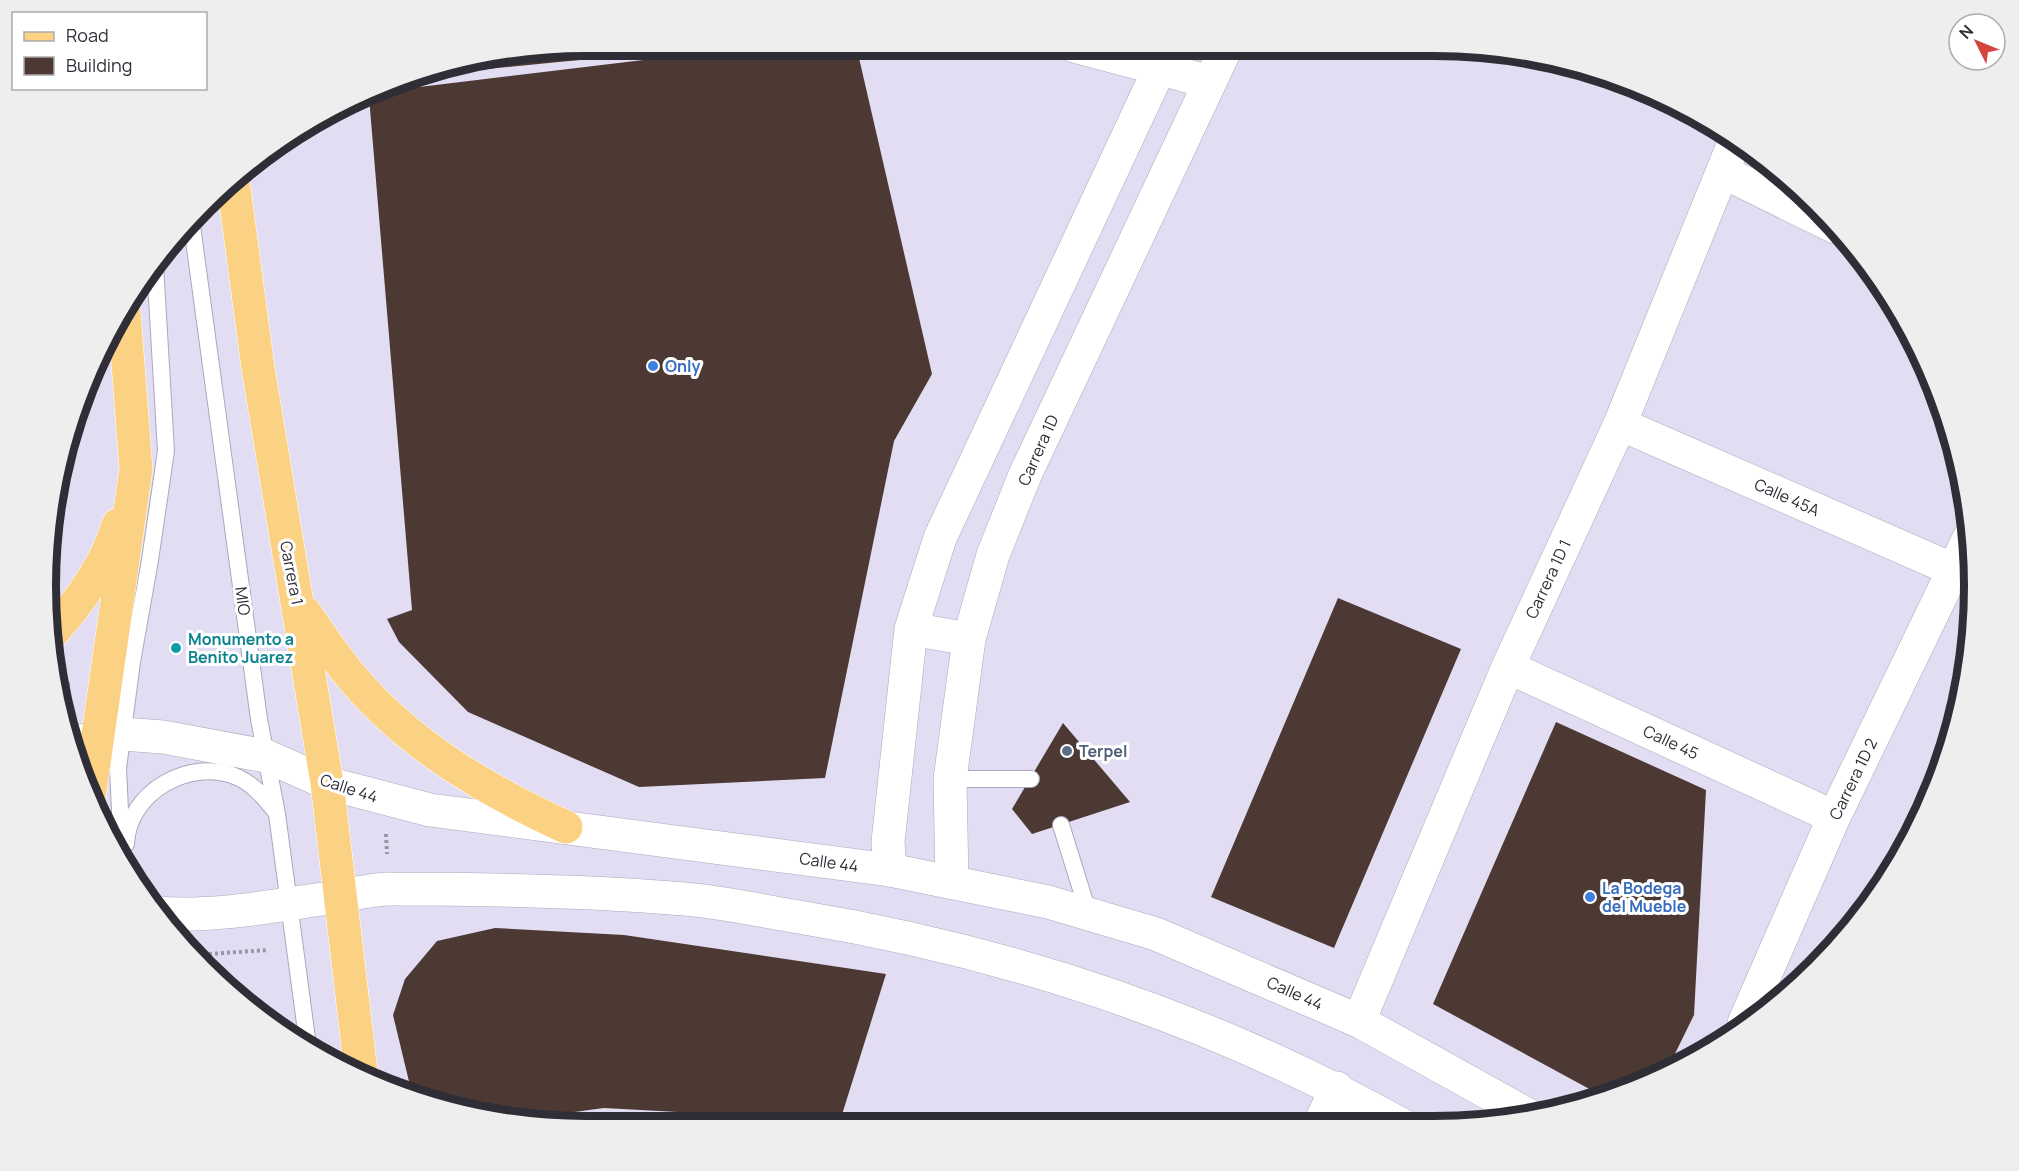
<svg xmlns="http://www.w3.org/2000/svg" width="2019" height="1171" viewBox="0 0 2019 1171" font-family="Manrope,sans-serif">
	<style>
		.building { fill: #4d3933 }
		.lines { fill: none; stroke-linecap: round; stroke-linejoin: round }
		.service-casing { stroke: #ada7bd; stroke-width: 18 }
		.minor-casing { stroke: #ada7bd; stroke-width: 34 }
		.tertiary-casing { stroke: #ada7bd; stroke-width: 34 }
		.secondary-casing { stroke: #ada7bd; stroke-width: 34 }
		.primary-casing { stroke: #fff; stroke-width: 34 }
		.path { stroke: #9996a6; stroke-width: 4; stroke-dasharray: 3 3; stroke-linecap: butt }
		.service { stroke: #fff; stroke-width: 16 }
		.minor { stroke: #fff; stroke-width: 33 }
		.tertiary { stroke: #fff; stroke-width: 33 }
		.secondary { stroke: #fff; stroke-width: 33 }
		.primary { stroke: #fbd283; stroke-width: 33 }
		.shop-dot { fill: #3f7fe0; stroke: #fff; stroke-width: 2 }
		.culture-dot { fill: #0f9aa8; stroke: #fff; stroke-width: 2 }
		.service-dot { fill: #5c6f8a; stroke: #fff; stroke-width: 2 }
		.labels { text-anchor: middle; stroke-width: 6; stroke-linejoin: round; paint-order: stroke }
		.shop-label { font-size: 16px; font-weight: bold; fill: #366cbe; stroke: #fff; text-anchor: start }
		.street-label { font-size: 16px; fill: #2f2d35; stroke: #fff }
		.culture-label { font-size: 16px; font-weight: bold; fill: #0d838f; stroke: #fff; text-anchor: start }
		.service-label { font-size: 16px; font-weight: bold; fill: #4e5e75; stroke: #fff; text-anchor: start }
		.rim { fill: none; stroke: #2f2d35; stroke-width: 8 }
	</style>
	<rect width="100%" height="100%" fill="#e2ddf3"/>
	<path class="building" d="M586 45 711 47 406 77 412 74Z
		M768 45H856L932 374 894 441 825 778 639 787 468 712 399 642 387 619 412 610 369 97 378 92Z
		M1338 598 1461 649 1334 948 1211 897Z
		M1556 722 1706 790 1694 1015 1667 1070 1606 1098 1433 1004Z
		M1063 723 1130 802 1032 834 1012 809Z
		M495 928 624 935 886 974 840 1121 604 1108 522 1119 413 1098 393 1015 405 979 437 941Z"/>
	<g class="lines">
		<defs>
			<path id="service" d="M192 226 259 719 277 814 308 1046
				M950 779H1031
				M1061 825 1089 915
				M126 844C128 792 190 757 237 777 253 784 264 797 275 811
				M122 854 118 768 132 662 150 560 166 451 155 265"/>
			<path id="minor" d="M1074 46 1210 82
				M1723 172 1835 227
				M1620 424 1954 570
				M1508 667 1834 817
				M1359 1021 1508 667 1620 424 1736 138
				M1744 1023 1834 817 1969 538
				M1319 1125 1337 1088"/>
			<path id="tertiary" d="M911 629 969 639
				M890 870 888 842 911 629 940 538 1170 46
				M952 882 950 779 969 639 993 555 1025 475 1227 46"/>
			<path id="secondary" d="M74 742 122 734 163 737 266 756 327 783 430 810 890 870 1048 902 1156 934 1359 1021 1526 1114
				M156 913C215 918 277 905 336 897 355 894 375 888 393 889 490 889 588 891 684 899 723 902 761 911 799 917 1011 952 1214 1020 1402 1125"/>
			<path id="primary" d="M233 181 258 368 327 783 361 1072
				M305 613C317 630 329 648 342 665 400 740 481 788 566 827
				M50 635C78 604 106 566 118 525
				M89 798 136 469 124 312"/>
		</defs>
		<use href="#service" class="service-casing"/>
		<use href="#minor" class="minor-casing"/>
		<use href="#tertiary" class="tertiary-casing"/>
		<use href="#secondary" class="secondary-casing"/>
		<use href="#primary" class="primary-casing"/>
		<path class="path" d="M61 683 70 685
			M386 834 387 854
			M209 954 268 950"/>
		<use href="#service" class="service"/>
		<use href="#minor" class="minor"/>
		<use href="#tertiary" class="tertiary"/>
		<use href="#secondary" class="secondary"/>
		<use href="#primary" class="primary"/>
	</g>
	<g class="shop-dot">
		<circle cx="653" cy="366" r="6"/>
		<circle cx="1590" cy="897" r="6"/>
	</g>
	<circle class="culture-dot" cx="176" cy="648" r="6"/>
	<circle class="service-dot" cx="1067" cy="751" r="6"/>
	<g class="labels">
		<g class="shop-label">
			<text x="665" y="372">Only</text>
			<text x="1602" y="894">La Bodega<tspan x="1602" dy="18">del Mueble</tspan></text>
		</g>
		<g class="street-label">
			<text transform="translate(1038 450) rotate(-66)" y="6">Carrera 1D</text>
			<text transform="translate(1787 497) rotate(24)" y="6">Calle 45A</text>
			<text transform="translate(292 573) rotate(79)" y="6">Carrera 1</text>
			<text transform="translate(1548 579) rotate(-65)" y="6">Carrera 1D 1</text>
			<text transform="translate(243 601) rotate(83)" y="6">MIO</text>
			<text transform="translate(1671 742) rotate(25)" y="6">Calle 45</text>
			<text transform="translate(1853 779) rotate(-64)" y="6">Carrera 1D 2</text>
			<text transform="translate(349 788) rotate(18)" y="6">Calle 44</text>
			<text transform="translate(829 862) rotate(8)" y="6">Calle 44</text>
			<text transform="translate(1295 993) rotate(24)" y="6">Calle 44</text>
		</g>
		<g class="culture-label">
			<text x="188" y="645">Monumento a<tspan x="188" dy="18">Benito Juarez</tspan></text>
		</g>
		<g class="service-label">
			<text x="1079" y="757">Terpel</text>
		</g>
	</g>
	<path d="M0 0H2019V1171H0ZM586 56H1434A530 530 0 0 1 1964 586V586A530 530 0 0 1 1434 1116H586A530 530 0 0 1 56 586V586A530 530 0 0 1 586 56Z" fill="#eeeeef" fill-rule="evenodd"/>
	<path class="rim" d="M586 56H1434A530 530 0 0 1 1964 586V586A530 530 0 0 1 1434 1116H586A530 530 0 0 1 56 586V586A530 530 0 0 1 586 56Z"/>
	<rect x="12" y="12" width="195" height="78" fill="#ffffff" stroke="#acabae" stroke-width="1.5"/>
	<rect x="24" y="32" width="30" height="9" fill="#fbd283" stroke="#acabae" stroke-width="1.5"/>
	<text x="66" y="42" font-size="18" fill="#2f2d35">Road</text>
	<rect x="24" y="57" width="30" height="18" fill="#4d3933" stroke="#acabae" stroke-width="1.5"/>
	<text x="66" y="72" font-size="18" fill="#2f2d35">Building</text>
	<g transform="translate(1977 42) rotate(313)"><circle r="28" fill="#ffffff" stroke="#acabae" stroke-width="1.5"/>
	<path d="M0-4.5L10 22L0 15L-10 22Z" fill="#d4453e"/>
	<text y="-9" font-size="16" font-weight="bold" text-anchor="middle" fill="#2f2d35">N</text>
	</g>
</svg>
